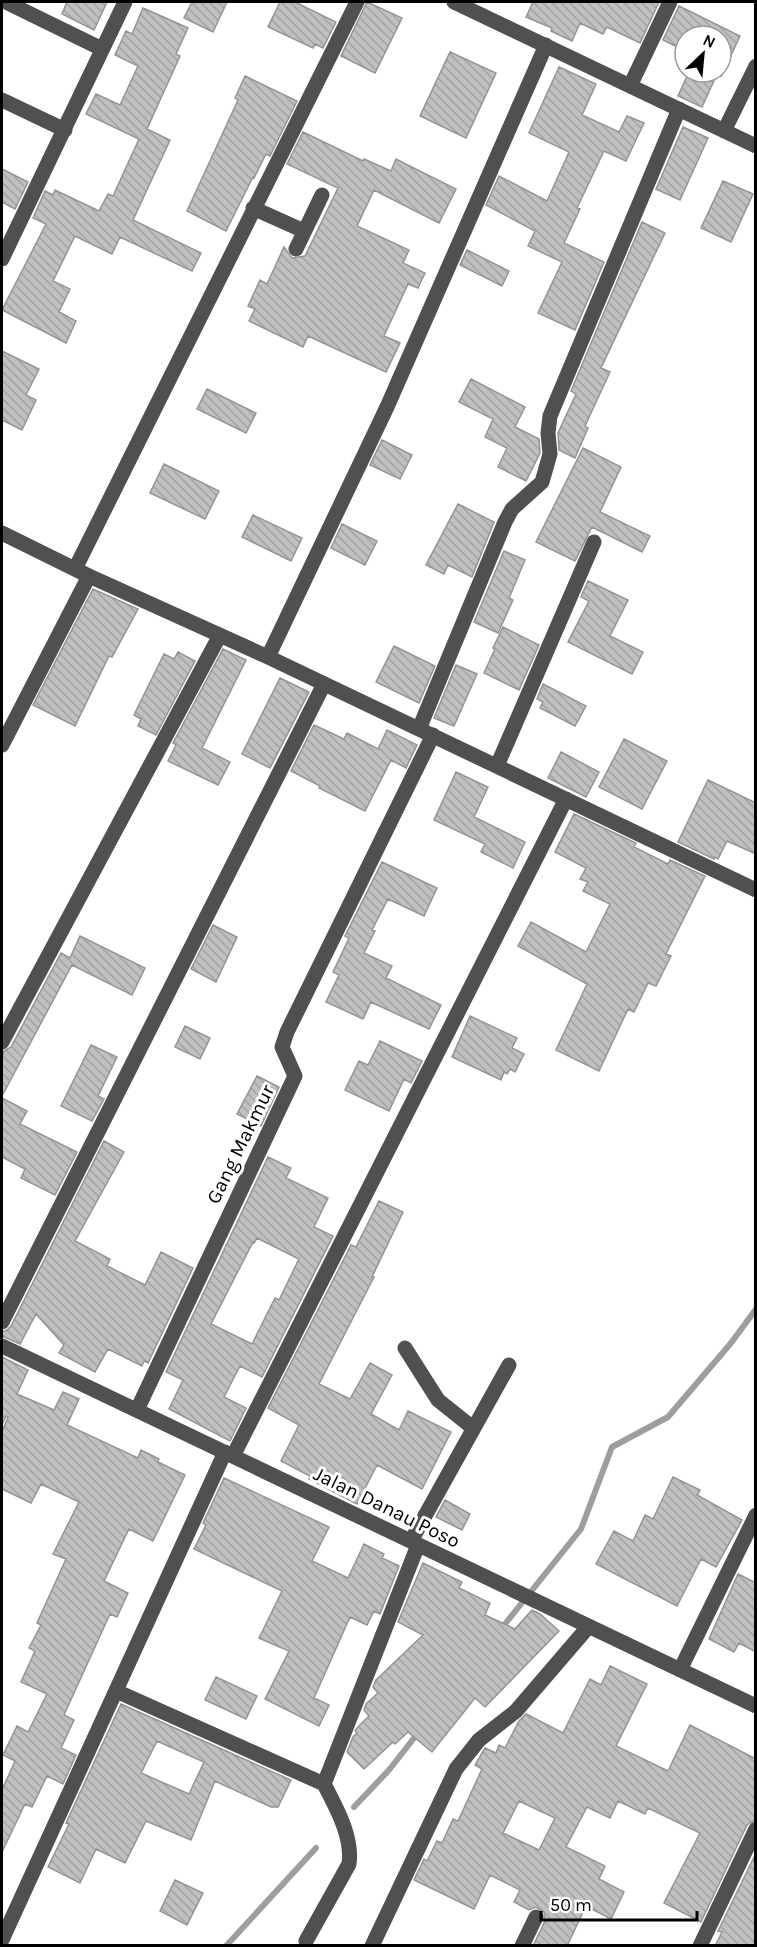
<svg xmlns="http://www.w3.org/2000/svg" width="757" height="1947" viewBox="0 0 757 1947" font-family="Karla,sans-serif">
	<style>
		.lines { fill: none; stroke-linecap: round; stroke-linejoin: round }
		.stream { stroke: #9e9e9e; stroke-width: 6 }
		.building { fill: url(#building-back-hatch); stroke: #949494; stroke-width: 1.5; fill-rule: evenodd }
		.minor { stroke: #505050; stroke-width: 15 }
		.labels { text-anchor: middle; stroke-width: 6; stroke-linejoin: round; paint-order: stroke }
		.street-label { font-size: 20px; fill: #000; stroke: #fff }
	</style>
	<defs>
		<pattern id="building-back-hatch" width="6" height="6" patternUnits="userSpaceOnUse" patternTransform="scale(1.5)"><rect width="6" height="6" fill="#c0c0c0"/><path d="M-1 5l2 2M0 0l6 6M5-1l2 2" fill="none" stroke="#a3a3a3"/></pattern>
	</defs>
	<rect width="100%" height="100%" fill="#fff"/>
	<g class="lines">
		<path class="stream" d="M501 1629 581 1529 612 1447 668 1417 731 1343 756 1309
			M354 1807 389 1770 418 1733
			M226 1946 316 1848"/>
	</g>
	<path class="building" d="M67 2H107L94 30 62 14Z
		M192 2H227L213 32 184 18Z
		M280 2H295L336 22 323 48 315 44 313 48 268 27Z
		M367 2 402 18 375 73 341 56Z
		M533 2H659L640 43 607 27 603 34 580 23 572 41 551 31 552 28 526 17Z
		M679 6 740 36 721 77V36H685V51L663 40Z
		M143 8 188 28 176 54 180 56 147 129 170 140 133 220 201 253 192 271 120 237 112 254 75 236 53 281 70 289 59 312 76 321 66 343 2 310 46 224 33 218 45 191 53 195 55 190 99 211 108 194 113 196 139 139 86 114 96 94 120 105 138 66 115 55 126 31 132 34Z
		M450 52 496 73 466 138 420 116Z
		M559 67 596 84 582 115 619 132 627 116 644 123 626 161 604 151 577 208 580 209 564 243 604 262 575 330 538 313 562 262 528 246 535 231 486 205 499 176 547 201 569 152 529 133Z
		M689 72H718L702 107 678 96Z
		M245 76 297 101 270 156 266 154 254 178 253 177 226 231 187 211 238 100 235 98Z
		M683 127 708 138 680 200 656 189Z
		M303 132 363 161 364 159 391 171 396 159 456 189 439 223 374 190 357 226 409 250 403 263 425 273 418 288 408 284 384 336 400 343 386 372 308 336 303 347 249 321 255 309 248 306 260 280 267 284 284 247 292 258 305 256 338 188 287 164Z
		M2 169 28 182 15 209 2 202Z
		M723 181 753 194 731 242 701 228Z
		M642 222 665 233 601 368 610 372 585 426 588 428 575 458 559 450 558 433 576 394 571 391Z
		M467 250 509 271 502 286 460 265Z
		M2 351 39 369 26 395 36 400 22 430 2 420Z
		M471 379 525 407 515 427 539 439 540 453 526 481 498 467 507 448 485 437 493 419 459 402Z
		M207 389 256 413 246 433 197 409Z
		M382 440 412 455 400 479 370 465Z
		M583 448 621 467 600 512 650 536 642 552 592 527 575 561 536 542Z
		M164 464 219 491 205 519 150 493Z
		M458 504 494 522 472 577 448 565 444 574 426 565Z
		M253 515 302 538 291 561 242 537Z
		M342 524 377 541 365 565 331 548Z
		M504 551 525 560 509 598 513 600 498 633 474 622Z
		M588 581 628 600 610 636 643 652 632 674 568 642 589 601 581 597Z
		M93 589 138 609 112 657 109 656 75 726 33 705Z
		M503 627 539 645 519 690 484 673 495 649 493 648Z
		M394 646 435 666 419 703 376 682Z
		M223 649 246 660 202 748 230 762 218 785 168 761 176 745 173 743Z
		M178 652 195 661 156 735 138 726 141 719 134 715 164 654 174 659Z
		M456 665 477 674 454 726 434 718Z
		M280 678 309 692 270 768 242 754Z
		M543 684 586 706 575 726 540 708 543 702 537 699Z
		M314 725 344 739 347 733 378 749 387 730 417 745 406 768 391 760 365 811 319 788 320 786 291 771Z
		M624 739 667 761 642 809 599 787Z
		M561 752 599 772 586 797 548 778Z
		M456 772 488 787 474 817 525 842 513 868 481 852 485 844 434 820Z
		M708 780 756 803V854L727 841 718 859 715 857 714 859 678 842Z
		M574 814 636 843 634 847 668 864 670 860 705 876 666 954 671 956 656 986 648 983 634 1012 628 1009 599 1071 556 1050 587 984 518 946 531 922 586 952 610 904 583 891 588 882 580 879 586 868 555 852Z
		M382 862 437 888 424 916 388 899 372 930 375 931 364 953 392 966 386 978 441 1005 429 1029 371 1002 363 1019 326 1002 339 975 333 972 349 938 345 936Z
		M213 925 237 937 216 982 191 969Z
		M80 936 145 968 132 995 72 965 2 1096V1057L4 1051 11 1047 61 953 70 958Z
		M470 1016 517 1038 512 1048 524 1054 515 1072 510 1069 507 1074 504 1072 501 1080 452 1057Z
		M185 1026 210 1038 200 1059 175 1047Z
		M380 1041 422 1061 411 1083 404 1079 389 1111 345 1090 359 1061 368 1065Z
		M91 1045 117 1057 98 1096 104 1099 92 1121 61 1106Z
		M257 1076 279 1087 261 1126 237 1114Z
		M2 1098 27 1111 20 1124 77 1152 55 1195 21 1178 25 1169 2 1157Z
		M104 1141 124 1152 75 1241 110 1259 107 1266 145 1285 161 1252 193 1268 148 1363 144 1361 142 1366 108 1349 95 1372 59 1353 64 1345 36 1314 20 1344 2 1336V1332L7 1330 11 1326Z
		M268 1157 291 1168 286 1178 328 1198 314 1227 333 1236 262 1377 240 1366 224 1397 246 1408 230 1441 169 1409 183 1380 166 1372ZM257 1238 299 1259 279 1300 275 1298 252 1344 211 1324 253 1242 254 1243Z
		M379 1201 403 1212 372 1277H374L319 1384 350 1399 370 1363 392 1375 371 1414 399 1430 408 1411 451 1432 422 1489 377 1465 357 1504 309 1479 310 1476 281 1461 299 1425 268 1408 351 1245 356 1247Z
		M2 1357 28 1370 17 1394 54 1410 63 1392 79 1399 67 1425 138 1458 141 1450 159 1459 158 1462 185 1475 153 1541 129 1529 104 1581 128 1593 117 1617 110 1614 64 1715 74 1720 61 1748 76 1755 63 1784 47 1776 32 1807 25 1804 2 1852V1790L15 1761 3 1755 17 1726 28 1732 47 1694 21 1682 35 1651 29 1648 41 1625 37 1623 66 1559 53 1554 79 1502 41 1484 31 1503 2 1489V1432L8 1417 6 1416 2 1425Z
		M673 1477 700 1490 697 1495 742 1520 716 1567 701 1559 677 1606 596 1564 614 1531 633 1541 645 1515 653 1519Z
		M224 1478 329 1527 312 1561 348 1578 364 1544 384 1554 382 1558 399 1566 380 1614 374 1611 367 1625 350 1617 314 1698 329 1705 319 1726 265 1699 289 1651 259 1638 282 1591 194 1549 206 1525 203 1523Z
		M445 1500 470 1514 462 1530 436 1517Z
		M423 1563 462 1582 459 1588 490 1603 485 1615 515 1629 532 1610 540 1614 559 1631 485 1707 475 1698 432 1752 408 1732 395 1744 393 1742 364 1769 347 1752 353 1737 357 1733 355 1731 357 1728 369 1716 364 1710 366 1704 378 1693 373 1687 376 1680 423 1635 398 1622Z
		M738 1574 756 1583V1652L739 1643 734 1652 709 1639Z
		M610 1666 647 1684 616 1746 668 1771 690 1725 756 1759V1819L747 1825 701 1922 664 1903 700 1833 648 1808 645 1814 618 1801 610 1818 587 1807 566 1847 605 1866 599 1879 624 1892 611 1919 586 1906 567 1946H533L545 1921 544 1912 536 1907 529 1910 514 1902 520 1890 490 1875 474 1909 414 1880 424 1859 427 1861 437 1841 442 1843 453 1819 458 1821 482 1769 475 1765 485 1748 496 1753 499 1745 505 1748 519 1721 526 1714 563 1733 590 1679 601 1685ZM519 1801 555 1818 539 1850 503 1833Z
		M216 1677 257 1696 246 1719 205 1700Z
		M121 1704 291 1780 278 1807H271L215 1781 191 1840 146 1821 125 1863 96 1849 80 1883 48 1867 69 1824 66 1823ZM157 1741 204 1762 189 1794 141 1773Z
		M756 1853V1946H715L722 1932 718 1931Z
		M175 1880 203 1893 187 1925 160 1911Z"/>
	<g class="lines">
		<path class="minor" d="M6 2 102 49
			M454 2 756 146
			M630 86 670 2
			M2 100 65 130
			M724 131 756 66
			M253 208 304 231
			M296 249 322 195
			M2 259 125 2
			M2 533 89 576 268 657 756 890
			M75 569 357 2
			M268 657 387 407 546 45
			M419 729 505 522 512 509 542 482 550 454 548 433 550 416 679 109
			M2 745 89 576
			M497 766 594 542
			M2 1042 220 635
			M2 1322 324 684
			M2 1346 756 1706
			M405 1348 438 1400 473 1428
			M137 1410 295 1076 282 1047 287 1032 433 735
			M233 1456 566 799
			M411 1541 509 1365
			M680 1670 756 1515
			M116 1691 324 1784C336 1807 353 1837 349 1864L306 1941
			M324 1784 418 1545
			M2 1940 225 1452
			M372 1946 456 1769 479 1740 516 1711 589 1626
			M522 1946 536 1917
			M700 1946 756 1829"/>
	</g>
	<g class="labels">
		<g class="street-label">
			<text transform="translate(240 1144) rotate(-64)" y="7">Gang Makmur</text>
			<text transform="translate(387 1507) rotate(26)" y="7">Jalan Danau Poso</text>
		</g>
	</g>
	<rect width="757" height="1947" fill="none" stroke="#000000" stroke-width="6"/>
	<g transform="translate(703 54) rotate(26)"><circle r="28" fill="#ffffff" stroke="#999999" stroke-width="1.5"/>
	<path d="M0-4.5L10 22L0 15L-10 22Z" fill="#000000"/>
	<text y="-9" font-size="16" font-weight="bold" text-anchor="middle" fill="#000000">N</text>
	</g>
	<path d="M541 1911v9h156v-9" fill="none" stroke="#000000" stroke-width="3"/>
	<text x="550" y="1911" font-size="18" fill="#000000" stroke="#ffffff" stroke-width="4.5" paint-order="stroke">50 m</text>
</svg>
